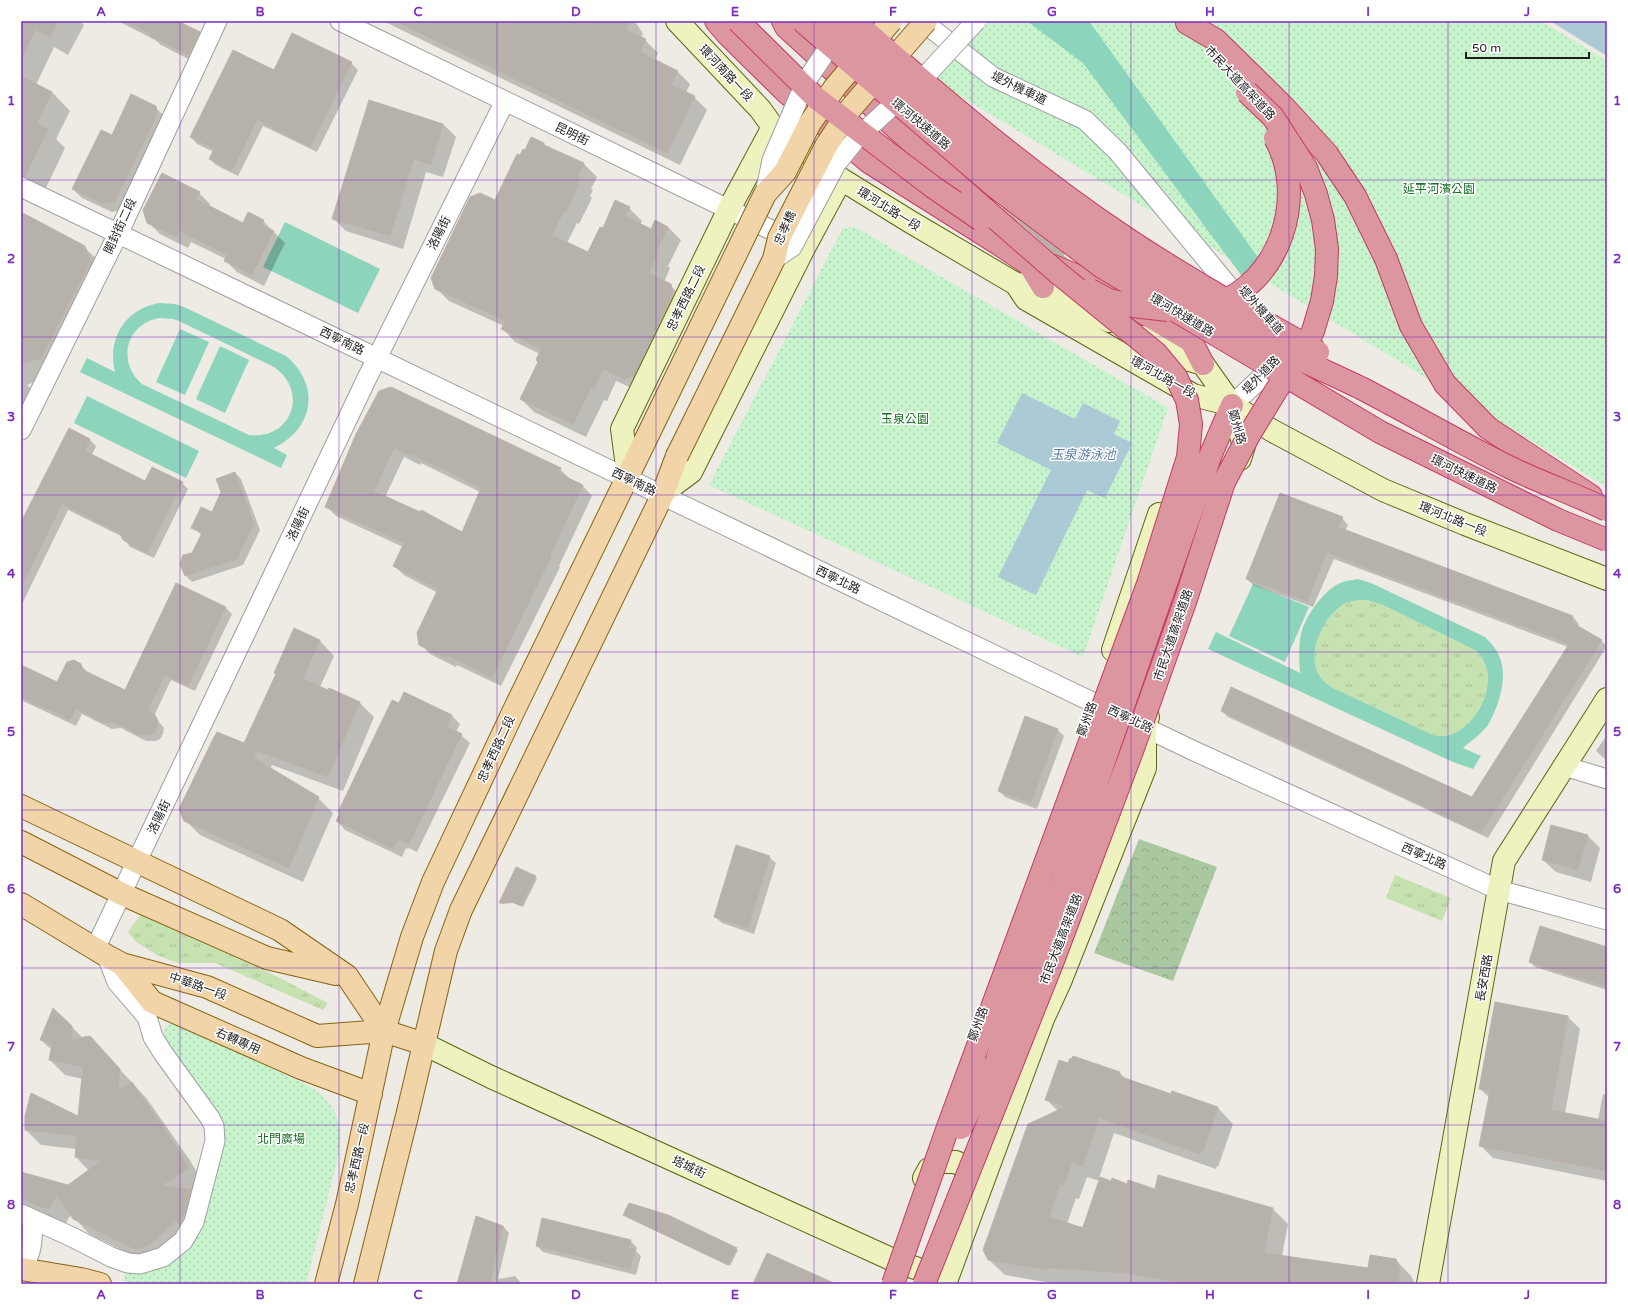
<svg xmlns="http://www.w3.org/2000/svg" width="1628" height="1305" viewBox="0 0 1628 1305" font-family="'Varela Round','Noto Sans TC',sans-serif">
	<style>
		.grass { fill: url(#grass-tufts) }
		.forest { fill: url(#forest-crowns) }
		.park { fill: url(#park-dots) }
		.pitch { fill: #8cd4bb; fill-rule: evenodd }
		.water { fill: #abcad6 }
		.shadow { fill: #0003; fill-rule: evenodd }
		.building { fill: #b7b1ab; stroke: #beb3a9; fill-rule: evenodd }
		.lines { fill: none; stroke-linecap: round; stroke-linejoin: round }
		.street-casing { stroke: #9f9f9f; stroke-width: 21 }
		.secondary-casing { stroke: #5b6812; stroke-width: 24 }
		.primary-casing { stroke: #866512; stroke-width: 24 }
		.highway-casing { stroke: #c53963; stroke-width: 24 }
		.street { stroke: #fff; stroke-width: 19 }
		.secondary { stroke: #edf2bf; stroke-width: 22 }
		.primary { stroke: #f1d4a7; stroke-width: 22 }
		.highway { stroke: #dc96a0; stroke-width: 22 }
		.street-bridge-casing { stroke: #9f9f9f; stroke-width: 21; stroke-linecap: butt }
		.primary-bridge-casing { stroke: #866512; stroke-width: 24; stroke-linecap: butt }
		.highway-bridge-casing { stroke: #c53963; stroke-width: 24; stroke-linecap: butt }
		.street-bridge { stroke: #fff; stroke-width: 19 }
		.primary-bridge { stroke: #f1d4a7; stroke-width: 22 }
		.highway-bridge { stroke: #dc96a0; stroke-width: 22 }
		.grid { fill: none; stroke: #7b2cbf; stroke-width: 1; stroke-opacity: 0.55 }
		.labels { text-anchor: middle; stroke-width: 3; stroke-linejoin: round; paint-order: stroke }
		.street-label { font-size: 12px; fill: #1e1e1e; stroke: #fff }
		.park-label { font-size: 12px; fill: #196f24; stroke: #fff }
		.water-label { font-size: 13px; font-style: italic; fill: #5679a2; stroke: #fff }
		.neatline { fill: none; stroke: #7b2cbf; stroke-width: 1.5 }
		.grid-label { font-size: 13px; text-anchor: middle; font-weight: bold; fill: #7b2cbf }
	</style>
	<defs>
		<pattern id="grass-tufts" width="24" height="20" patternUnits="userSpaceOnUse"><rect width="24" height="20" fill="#c7e2b1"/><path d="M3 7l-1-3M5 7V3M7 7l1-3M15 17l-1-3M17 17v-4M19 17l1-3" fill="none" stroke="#aac198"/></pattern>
		<pattern id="forest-crowns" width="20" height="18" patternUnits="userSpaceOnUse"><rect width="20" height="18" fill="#a9c89f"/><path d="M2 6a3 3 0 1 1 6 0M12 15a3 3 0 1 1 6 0" fill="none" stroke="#91ab88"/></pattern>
		<pattern id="park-dots" width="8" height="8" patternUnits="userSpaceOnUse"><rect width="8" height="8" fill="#c7f3cd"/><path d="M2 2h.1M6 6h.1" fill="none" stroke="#aad0b0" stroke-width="1.8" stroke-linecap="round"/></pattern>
	</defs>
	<rect width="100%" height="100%" fill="#eeebe5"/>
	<path class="grass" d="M1368 599 1383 605 1477 651C1482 657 1485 662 1487 670 1492 695 1475 727 1450 735 1446 736 1440 736 1435 736L1331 687C1328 684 1324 682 1322 679 1304 658 1322 619 1341 606 1349 600 1358 600 1368 599Z
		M1395 875 1451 898 1442 921 1386 898Z
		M141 914 231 953 328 1003 323 1010 215 963H178L157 955 136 942 128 932Z"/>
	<path class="forest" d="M1139 839 1217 867 1173 981 1094 953Z"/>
	<path class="park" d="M986 21H1541L1607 61V487L934 80Z
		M855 227 1168 408 1083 657 709 485 843 228Z
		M172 1022C209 1039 247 1055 283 1074 301 1082 320 1089 331 1106 341 1120 342 1136 339 1153L306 1284H129L124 1283 125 1272C157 1275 185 1262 198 1232L220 1139 164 1040 165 1028Z"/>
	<path class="pitch" d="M1027 21H1089L1272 277 1253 291 1083 63Z
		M285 222 380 269 358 313 263 267Z
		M159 303 175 304 186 308 286 356C321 385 314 428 274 448L287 455 281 468 80 372 87 358 115 372C107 339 125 309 159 303ZM159 318 173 319 179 321 274 367C309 391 292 440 249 435L142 384C117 362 125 325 159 318Z
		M180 329 209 342 185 395 156 382Z
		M220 346 249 360 225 413 196 399Z
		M87 396 199 451 186 478 74 423Z
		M1358 579 1371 583 1485 637C1506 656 1506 677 1498 703 1495 710 1492 719 1488 725 1481 734 1471 741 1463 748L1481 756 1473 769 1453 762 1208 649 1216 632 1300 673C1299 658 1298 641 1303 627 1310 610 1328 585 1346 581 1350 580 1355 580 1358 579ZM1368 600 1383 605 1477 651C1482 657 1485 662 1487 670 1492 694 1475 727 1450 735 1445 736 1439 736 1435 736L1331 687C1328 684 1324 682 1322 679 1304 658 1322 619 1341 606 1349 600 1359 600 1368 600Z
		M1253 584 1309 607 1285 662 1229 636Z"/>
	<path class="water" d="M1550 21H1607V56Z
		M1022 393 1075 419 1083 403 1120 421 1114 434 1132 443 1105 498 1087 490 1036 595 998 577 1051 470 997 443Z"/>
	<path class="shadow" d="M21 21H80L84 25 68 55 54 47 36 85 52 92 70 111 56 139 65 148 45 190 21 178Z
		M118 21H179V22L199 32 208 42 198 64 161 45 155 40Z
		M383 21H635L643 34 641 38 645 40 658 53 655 60 677 71 690 84 686 93 694 97 707 110 680 165Z
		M351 63 358 70 317 152 263 126 238 176 216 165 210 159 214 152 197 144 191 137 274 71Z
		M155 107 164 116 123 210 112 212 82 198 73 189Z
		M443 124 456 137 443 177 426 172 403 249 346 231 333 218Z
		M544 144 547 147 584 164 597 177 591 189 593 190 590 196 592 198 579 224 577 223 567 243 588 254 603 229 629 208 642 221 640 225 652 230 656 222 668 227 681 240 668 266 670 268 664 282 670 285 683 298 638 391 616 381 607 401 604 400 586 437 534 412 521 399 539 362 540 354 515 342 503 329 504 326 449 301 436 288 496 202 520 156 525 151Z
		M199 193 210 204 209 207 244 224 263 221 285 243 264 286 237 272 225 260 226 259 191 242 188 248 160 234 148 222Z
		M21 213 84 247 101 263 57 374 27 385 38 396 21 429Z
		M1017 220 1064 255 1070 261 1063 260Z
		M69 430 90 440 96 446 92 455 146 482 182 483 188 489 154 558 130 547 123 537 68 510 21 606V527Z
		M357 435 560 469 570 479 569 480 583 486 592 496 559 566 560 567 501 686 457 665 456 667 430 654 420 644 438 593 404 575 394 566 403 547 336 516 326 506ZM404 457 420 465 421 463 480 492 463 533 385 497Z
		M235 473 241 479 260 530 243 565 192 582 186 576 181 564 192 553 202 535 193 528 212 514 222 492Z
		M1342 518 1348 525 1345 531 1573 617 1579 624 1578 627 1601 641 1607 646 1488 838 1228 717 1222 711 1473 799 1568 647 1334 559 1313 607 1253 585 1247 579Z
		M176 585 226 608 232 614 195 691 171 680 154 716 164 728 163 734 160 739 156 741H146L121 728 112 729 82 714 76 726 21 700V666L57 684 80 664 88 673 125 691Z
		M295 630 320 641 334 656 320 687 359 702 374 717 343 791 272 765 270 769 318 798 333 813 303 882 200 835 185 820 245 745Z
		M399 704 452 716 460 724 456 732 461 735 470 743 417 852 409 848 408 849 406 848 402 857 345 830 337 821Z
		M1057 729 1064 736 1037 809 1005 797 999 791Z
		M1607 735V761L1596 751Z
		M1587 835 1600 848 1591 882 1556 872 1543 860Z
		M769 857 776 863 754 934 722 923 715 917Z
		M535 877 537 879 523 907 514 903 502 904 500 903Z
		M1607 948V990L1535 967 1530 962Z
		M1568 1017 1580 1029 1565 1114 1598 1120 1603 1094 1607 1095V1181L1493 1158 1480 1145 1490 1098 1480 1089Z
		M72 1027 83 1038 90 1037 147 1099 189 1159 204 1184 206 1205 151 1264 89 1234 71 1214 66 1223H60L21 1205V1174L69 1186 89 1171 76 1157V1149L41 1145 26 1130 79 1117 83 1079 65 1075 50 1060 52 1050 41 1040Z
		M1074 1057 1120 1073 1126 1079 1172 1095V1092L1218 1108 1233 1124 1218 1167 1217 1166 1216 1169 1114 1133 1099 1178 1111 1182 1155 1190 1272 1208 1288 1224 1282 1256 1369 1269 1396 1260 1411 1276 1415 1284H1083L1063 1283V1284H1057L1005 1275 989 1260 1058 1111 1046 1099ZM1087 1177 1100 1181 1084 1228 1067 1224 1076 1198 1079 1199Z
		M626 1216 736 1249 738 1250 730 1266Z
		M503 1226 509 1233 498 1279 515 1276 522 1284H458Z
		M21 1234 26 1239 21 1258Z
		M631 1241 637 1248 636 1251 641 1256 636 1275 543 1252 537 1246Z"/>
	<path class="building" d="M21 21H58L50 37 35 30 21 61Z
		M125 21H178L200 32 188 55 150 36 151 34Z
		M395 21H630L627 30 646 39 640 52 678 71 671 85 695 96 667 153Z
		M292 33 352 62 310 147 257 120 232 171 209 159 214 149 190 137 233 50 274 70Z
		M21 76 52 92 37 124 48 129 25 177 21 176Z
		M131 94 156 106 157 115 115 201 103 204 72 189 101 130 112 135Z
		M369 100 443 124 431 165 414 159 390 236 332 219Z
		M531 137 544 143V145L584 163 578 176 580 177 577 183 579 184 566 212 564 211 552 235 588 252 600 227 603 228 615 200 630 207 625 216 651 229 655 220 668 227 656 253 658 254 649 273 671 284 673 295 634 376 624 379 603 369 594 389 591 388 573 424 520 399 538 362 536 360 541 349 501 329 506 321 435 289 431 278 470 197 480 193 495 200 517 154 520 155 523 149 525 150Z
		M162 173 200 192 196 199 243 223 248 212 264 220 262 225 274 231 252 275 224 261 227 255 180 231 177 237 147 223 143 210Z
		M1003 208 1064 254 1063 257 1055 254Z
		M21 212 85 246 91 261 41 358 21 365Z
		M391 387 561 468 558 473 583 485 550 556 551 557 492 678 448 656 446 658 419 645 417 633 438 589 393 566 404 543 325 507 356 434 379 391ZM394 448 411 456V454L481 488 462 532 421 510 420 512 374 491Z
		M69 428 90 439 85 451 145 481 152 467 183 482 147 553 123 540 120 534 62 504 21 588V522Z
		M235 472 254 524 237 559 185 576 180 564 183 555 192 553 202 533 191 528 201 507 212 512 221 492 216 479Z
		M1280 493 1343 517 1338 527 1573 616 1571 622 1602 640 1481 833 1221 711 1231 687 1472 797 1569 644 1327 553 1307 601 1246 579Z
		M176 583 226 607 188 686 165 675 148 710 155 715 158 721 157 728 154 733 149 735H139L114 722 105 723 76 709 70 720 21 697V665L57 682 67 662 74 660 81 664 83 670 125 690Z
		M294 628 320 640 303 679 328 690 329 688 360 702 328 777 257 751 254 758 319 797 289 868 184 821 179 809 213 739 217 732 244 743 276 674 274 673Z
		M404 692 452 715 447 727 462 734 409 844 400 840 399 841H397L393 849 336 821 340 813 338 812 392 700 399 703Z
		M1025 716 1058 729 1031 803 998 791Z
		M1551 825 1588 835 1578 870 1542 860Z
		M736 845 770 856 748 928 714 917Z
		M516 867 536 876 521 906 512 902 499 903Z
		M1540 926 1607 947V987L1529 962Z
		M1495 1002 1568 1016 1551 1110 1607 1121V1171L1479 1146 1490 1091 1479 1089Z
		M53 1008 72 1026V1039L90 1036 120 1069 118 1091 132 1082 174 1143 189 1168 161 1186 191 1189 185 1212 179 1224 176 1221 148 1246 135 1249 132 1248 73 1219 57 1195 50 1208H43L21 1198V1172L68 1185 101 1161 75 1157 77 1136 25 1130V1116L31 1093 78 1116 83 1067 49 1060 52 1044 40 1040Z
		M1073 1056 1120 1072 1119 1076 1136 1082 1171 1094 1172 1091 1218 1107 1203 1152H1201L1200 1154 1099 1118 1083 1166 1072 1162 1064 1185 1060 1184 1049 1217 1080 1227H1083L1100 1177 1111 1181 1112 1178 1127 1184 1128 1180 1155 1189 1158 1175 1273 1208 1264 1253 1368 1268 1370 1255 1396 1259 1400 1270 1398 1284H1188L1126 1273 1048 1268 1047 1270 988 1260 983 1250 1028 1124 1065 1107 1045 1100 1059 1060 1068 1063 1070 1058 1072 1059Z
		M629 1203 668 1215 737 1248 728 1265 623 1215Z
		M476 1216 503 1226 490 1284H457Z
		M542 1218 631 1240 629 1248 635 1249 630 1269 536 1246Z
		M767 1253 836 1284H753Z"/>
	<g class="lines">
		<defs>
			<path id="street" d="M340 21 794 241
				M922 21 993 77 1085 120 1118 152 1244 305
				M21 187 1192 750 1499 890 1607 920
				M1232 405 1277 363 1281 356
				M21 430 118 234 217 21
				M1564 766 1607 779
				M95 949 367 378 505 101
				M21 1214 72 1237 111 1257 128 1263 140 1264 163 1257 183 1241 194 1222 215 1141 214 1126 210 1118 163 1053 153 1037 147 1017 117 982 107 956
				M21 1269C33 1253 33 1239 32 1219"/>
			<path id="secondary" d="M677 21 760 109 773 127 806 150 841 179 909 221 1016 284 1026 299 1193 395 1232 405 1271 430 1383 490 1465 524 1607 579
				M1016 284 1043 287 1109 321
				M1142 337 1182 358 1203 364 1232 405 1244 446 1240 459
				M628 474 622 429 729 209 773 127
				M664 492 691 472 805 246 841 179
				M1113 650 1159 514
				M424 1044 491 1077 891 1259 945 1279
				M924 1178 929 1169 942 1162H956L969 1170 977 1188
				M945 1284 1043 1019 1060 982 1145 768V726L1148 717
				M1428 1284 1504 861 1607 699"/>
			<path id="primary" d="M21 806 280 930 347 976 384 1031
				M21 842 122 894 267 958 336 974
				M21 904 107 956 122 964 207 987 317 1036 384 1031 424 1044
				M122 964 152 1002 301 1068 371 1094
				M21 1269 81 1279 100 1284
				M326 1284 347 1204 384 1031 412 937 433 882 515 708 645 441
				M365 1284 407 1116 446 951 461 910 662 496 677 456"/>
			<path id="highway" d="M716 21 728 35 786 92 869 162 1002 246 1029 264 1043 287
				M783 21 786 27 971 197
				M1187 23 1216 40 1284 107 1327 154 1355 196 1386 259 1411 326 1445 384 1488 428 1591 496
				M1053 266 1092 282 1191 341 1203 364
				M1211 454 1232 405"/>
		</defs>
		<use href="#street" class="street-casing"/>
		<use href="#secondary" class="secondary-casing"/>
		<use href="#primary" class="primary-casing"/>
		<use href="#highway" class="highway-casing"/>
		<use href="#street" class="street"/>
		<use href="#secondary" class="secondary"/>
		<use href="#primary" class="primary"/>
		<use href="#highway" class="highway"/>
		<defs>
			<path id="street-bridge" d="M765 194 772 160 806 81 838 34
				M774 259 792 247 836 164 856 139 931 70 976 21"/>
			<path id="primary-bridge" d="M645 441 765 194 785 172 810 123 835 87 891 21
				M677 456 774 259 779 238 826 146 851 108 926 21"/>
			<path id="highway-bridge" d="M738 21 816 98 933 187 981 220
				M802 21 994 186 1102 267 1380 432 1558 520 1607 540
				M828 21C915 100 1004 178 1102 243 1158 279 1214 315 1273 346 1302 361 1332 374 1361 388 1411 414 1459 442 1509 467 1541 483 1575 494 1607 510
				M854 21C940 97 1028 172 1123 236 1186 278 1252 315 1318 352
				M1090 290 1109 300 1133 306 1168 310
				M1214 305C1280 283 1308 197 1275 138
				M989 1088 1002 1042 1064 876 1211 454
				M961 1128 989 1069
				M893 1284 948 1127 1148 584 1188 457 1191 424 1187 400 1176 377 1156 353 1058 273 971 197
				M924 1284 1054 958 1132 751 1185 602 1224 482 1249 435 1277 389 1299 359 1313 331 1322 301 1326 276 1327 249 1323 220 1316 194 1306 168 1273 117 1247 92"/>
		</defs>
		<use href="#street-bridge" class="street-bridge-casing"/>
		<use href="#primary-bridge" class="primary-bridge-casing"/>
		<use href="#highway-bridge" class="highway-bridge-casing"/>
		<use href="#street-bridge" class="street-bridge"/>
		<use href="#primary-bridge" class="primary-bridge"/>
		<use href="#highway-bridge" class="highway-bridge"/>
	</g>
	<path class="grid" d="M180 21V1284M339 21V1284M497 21V1284M656 21V1284M814 21V1284M972 21V1284M1131 21V1284M1289 21V1284M1448 21V1284M21 180H1607M21 337H1607M21 495H1607M21 652H1607M21 810H1607M21 968H1607M21 1125H1607"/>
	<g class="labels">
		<g class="street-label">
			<text transform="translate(726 73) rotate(47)" y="4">環河南路一段</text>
			<text transform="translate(1240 83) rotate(47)" y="4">市民大道高架道路</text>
			<text transform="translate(1019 88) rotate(26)" y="4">堤外機車道</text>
			<text transform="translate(921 124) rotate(40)" y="4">環河快速道路</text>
			<text transform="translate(572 134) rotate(26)" y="4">昆明街</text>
			<text transform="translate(889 209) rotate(32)" y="4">環河北路一段</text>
			<text transform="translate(120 226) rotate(-65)" y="4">開封街二段</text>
			<text transform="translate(785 228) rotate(-66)" y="4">忠孝橋</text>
			<text transform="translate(439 233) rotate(-63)" y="4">洛陽街</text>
			<text transform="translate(686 298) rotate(-64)" y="4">忠孝西路二段</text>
			<text transform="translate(1261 310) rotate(48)" y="4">堤外機車道</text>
			<text transform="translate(1182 315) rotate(31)" y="4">環河快速道路</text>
			<text transform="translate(342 341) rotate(26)" y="4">西寧南路</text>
			<text transform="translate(1261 375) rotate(-46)" y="4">堤外道路</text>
			<text transform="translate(1163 377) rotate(29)" y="4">環河北路一段</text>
			<text transform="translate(1237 427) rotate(74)" y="4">鄭州路</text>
			<text transform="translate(1464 474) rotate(26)" y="4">環河快速道路</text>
			<text transform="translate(634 482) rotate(26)" y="4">西寧南路</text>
			<text transform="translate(1453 519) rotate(22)" y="4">環河北路一段</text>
			<text transform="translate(298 524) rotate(-65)" y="4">洛陽街</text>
			<text transform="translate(838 580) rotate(26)" y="4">西寧北路</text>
			<text transform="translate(1173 635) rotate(-71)" y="4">市民大道高架道路</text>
			<text transform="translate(1087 719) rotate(-70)" y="4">鄭州路</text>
			<text transform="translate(1130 719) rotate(25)" y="4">西寧北路</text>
			<text transform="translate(496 749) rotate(-65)" y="4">忠孝西路二段</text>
			<text transform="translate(159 817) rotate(-65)" y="4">洛陽街</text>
			<text transform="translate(1424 856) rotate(24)" y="4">西寧北路</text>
			<text transform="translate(1061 939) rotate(-69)" y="4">市民大道高架道路</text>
			<text transform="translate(1484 978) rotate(-80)" y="4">長安西路</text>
			<text transform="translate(198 986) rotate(19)" y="4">中華路一段</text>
			<text transform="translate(978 1024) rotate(-70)" y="4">鄭州路</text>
			<text transform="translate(238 1041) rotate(24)" y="4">右轉專用</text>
			<text transform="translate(357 1158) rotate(-77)" y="4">忠孝西路一段</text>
			<text transform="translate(689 1167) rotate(25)" y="4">塔城街</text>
		</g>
		<g class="park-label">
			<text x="1439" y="193">延平河濱公園</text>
			<text x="905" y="423">玉泉公園</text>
			<text x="281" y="1143">北門廣場</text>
		</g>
		<g class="water-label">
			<text x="1083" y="459">玉泉游泳池</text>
		</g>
	</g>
	<rect width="1628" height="1305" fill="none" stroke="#ffffff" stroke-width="44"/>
	<path d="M1466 52v6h123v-6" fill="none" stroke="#1e1e1e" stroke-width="2"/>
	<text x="1472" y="52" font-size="12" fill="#1e1e1e" stroke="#ffffff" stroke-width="3" paint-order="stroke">50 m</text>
	<rect x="22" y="22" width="1584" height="1261" class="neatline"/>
	<g class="grid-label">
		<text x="101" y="16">A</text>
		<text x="260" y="16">B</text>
		<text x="418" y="16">C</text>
		<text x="576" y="16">D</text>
		<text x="735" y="16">E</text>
		<text x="893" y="16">F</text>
		<text x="1052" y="16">G</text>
		<text x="1210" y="16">H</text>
		<text x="1368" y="16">I</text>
		<text x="1527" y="16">J</text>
		<text x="11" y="105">1</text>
		<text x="1617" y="105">1</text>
		<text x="11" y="263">2</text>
		<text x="1617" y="263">2</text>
		<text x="11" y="421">3</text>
		<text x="1617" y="421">3</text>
		<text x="11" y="578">4</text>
		<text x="1617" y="578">4</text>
		<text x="11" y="736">5</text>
		<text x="1617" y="736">5</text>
		<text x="11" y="893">6</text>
		<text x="1617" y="893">6</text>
		<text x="11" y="1051">7</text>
		<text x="1617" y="1051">7</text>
		<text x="11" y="1209">8</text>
		<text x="1617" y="1209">8</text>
		<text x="101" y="1299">A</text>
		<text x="260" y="1299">B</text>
		<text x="418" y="1299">C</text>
		<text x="576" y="1299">D</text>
		<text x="735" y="1299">E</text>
		<text x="893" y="1299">F</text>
		<text x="1052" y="1299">G</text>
		<text x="1210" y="1299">H</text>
		<text x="1368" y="1299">I</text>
		<text x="1527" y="1299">J</text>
	</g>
</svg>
